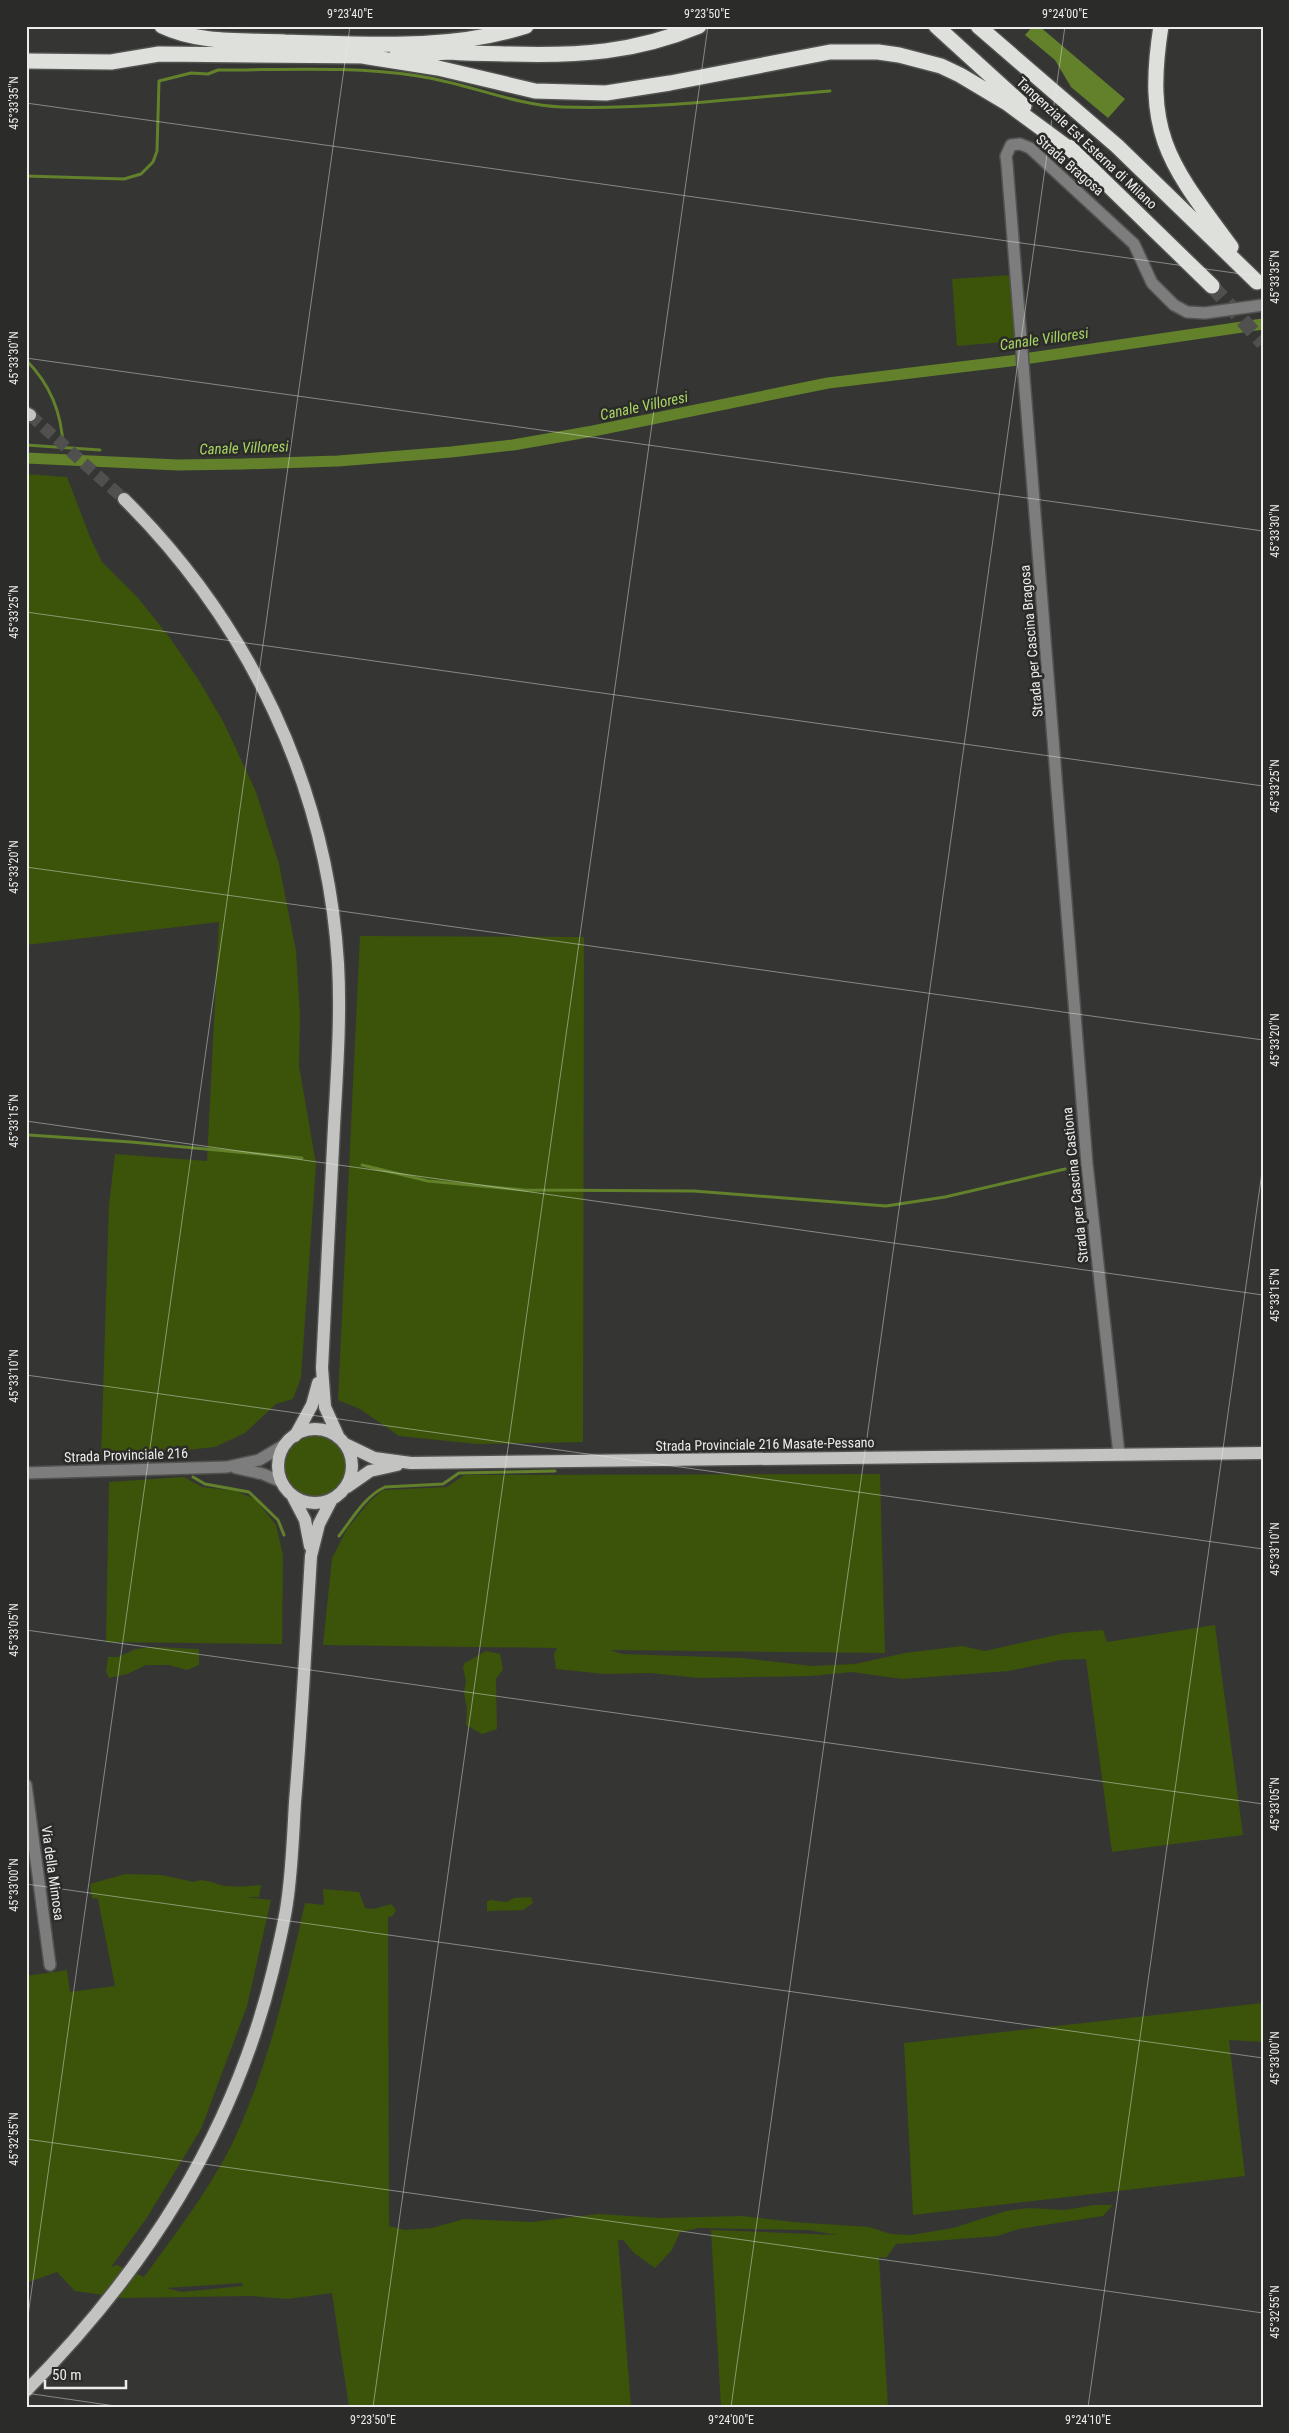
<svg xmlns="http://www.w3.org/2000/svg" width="1289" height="2433" viewBox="0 0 1289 2433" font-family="'Roboto Condensed',sans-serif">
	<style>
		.green { fill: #3c530a; fill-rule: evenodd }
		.water { fill: #62812a }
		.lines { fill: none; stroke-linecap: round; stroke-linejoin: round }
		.stream { stroke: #62812a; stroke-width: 3 }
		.canal { stroke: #62812a; stroke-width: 11 }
		.major-tunnel { stroke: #50514f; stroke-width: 12; stroke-dasharray: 12 6; stroke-linecap: butt }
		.highway-tunnel { stroke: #50514f; stroke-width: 15; stroke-dasharray: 15 8; stroke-linecap: butt }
		.minor-casing { stroke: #525350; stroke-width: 14 }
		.major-casing { stroke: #525350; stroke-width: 15 }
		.highway-casing { stroke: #525350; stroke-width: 18 }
		.minor { stroke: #7c7d7c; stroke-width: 11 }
		.major { stroke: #c3c4c1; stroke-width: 12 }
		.highway { stroke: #dee0dc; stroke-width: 15 }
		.ticks { fill: none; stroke: #ecedeb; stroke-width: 1; stroke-opacity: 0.45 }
		.labels { text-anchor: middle; stroke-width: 5; stroke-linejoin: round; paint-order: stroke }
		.street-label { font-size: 14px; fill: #ecedeb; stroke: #2b2c29 }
		.water-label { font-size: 15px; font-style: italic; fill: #aad564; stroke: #2b2c29 }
		.neatline { fill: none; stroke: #ecedeb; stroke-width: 2 }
		.ticks-label { font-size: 12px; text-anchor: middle; fill: #ecedeb }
	</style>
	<rect width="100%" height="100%" fill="#353633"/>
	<path class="green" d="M1012 275 1016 341 957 346 952 279Z
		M26 474 67 477 90 537 102 562 138 598 170 638 198 679 224 723 256 792 279 864 296 951 300 1014 299 1066 316 1164 301 1378 293 1399 276 1404 245 1433 215 1447 101 1459 109 1205 115 1154 207 1161 219 922 26 945Z
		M360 936 584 937 583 1442 477 1444 399 1436 360 1409 338 1400Z
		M284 1466a31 31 0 1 1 62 0a31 31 0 1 1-62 0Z
		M880 1474 885 1653 610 1650 622 1654 741 1658 812 1666 855 1664 905 1653 962 1646 985 1651 1065 1633 1103 1630 1107 1642 1215 1625 1243 1835 1112 1852 1086 1659 1061 1660 1009 1671 902 1679 852 1672 811 1676 699 1678 650 1673 605 1674 556 1669 554 1654 557 1648 323 1645 332 1558 347 1529 369 1502 383 1490 447 1487 464 1475Z
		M184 1477 202 1487 236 1491 255 1499 276 1525 283 1555 282 1644 106 1642 109 1482Z
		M153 1647 199 1649V1665L187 1670 169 1665H146L127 1674 109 1678 106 1671 108 1657H118L136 1649Z
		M486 1651 500 1654 503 1669 496 1679 497 1729 482 1734 466 1725 467 1709 464 1693 466 1681 463 1667 465 1663Z
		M125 1874 161 1875 194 1882C204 1877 214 1884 225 1886 237 1887 250 1886 261 1885L259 1897H244L271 1900 247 2006 201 2129 146 2219 111 2267 117 2265 144 2277C174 2236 212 2186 234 2140 269 2064 287 1984 305 1903L324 1905 323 1889 359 1892 365 1908 374 1909 391 1904 396 1910 392 1917 388 1916 389 2226 405 2230 432 2228 464 2219 532 2222 598 2214 660 2218 742 2216 793 2222 869 2227 891 2234 911 2235 953 2228 1006 2211 1028 2208 1065 2210 1094 2205H1113L1103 2216 1019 2229 997 2236 896 2244 886 2258 879 2257 888 2407H721L711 2230 838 2235 808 2230 699 2228 680 2232 672 2250 655 2268 634 2253 623 2240H618L631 2407H349L332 2293 288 2299 251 2296 123 2298 75 2291 57 2272 26 2283V1976L67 1970 70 1992 115 1986 98 1899 92 1898 90 1884ZM242 2283 243 2286 182 2292 166 2288Z
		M531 1897 533 1903 523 1910 487 1911V1902L490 1900 507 1902 514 1898Z
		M1263 2003V2042L1229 2040 1245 2176 913 2215 904 2043Z"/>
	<path class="water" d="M1033 26H1039L1125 99 1108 118 1071 87 1055 60 1025 35Z"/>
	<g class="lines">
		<path class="stream" d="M26 176 124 179 141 174 153 162 157 151 159 81 191 73 208 74 218 70C284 70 353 66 418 76 467 83 513 105 562 107 651 110 741 98 830 91
			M26 360C50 384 62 413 63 447
			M26 445 100 450
			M29 1135 131 1142 302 1158
			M362 1165 428 1181 524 1190 694 1191 886 1206 945 1197 1065 1169
			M193 1477 205 1484 249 1492 278 1520 284 1535
			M339 1536C352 1519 365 1496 385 1487L443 1484 459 1473 555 1471"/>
		<path class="canal" d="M26 458 178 465 243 464 338 461 451 452 513 445 593 431 828 383 1010 361 1263 324"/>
		<path class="major-tunnel" d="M30 415 124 499"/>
		<path class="highway-tunnel" d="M1212 286 1263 343"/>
		<defs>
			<path id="minor" d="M1119 1454 1087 1164 1007 164 1006 156 1011 145 1020 144 1030 148 1134 244 1152 283 1174 305 1187 312 1205 313 1263 305
				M236 1468 263 1474 282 1482
				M26 1473 227 1467 259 1460 286 1444
				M26 1785 50 1965"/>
			<path id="major" d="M26 413 30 415
				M124 499C249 623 327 786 338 963 341 1017 337 1072 334 1126 330 1207 326 1287 322 1368L325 1407 339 1438
				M278 1466a37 37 0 1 1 74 0a37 37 0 1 1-74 0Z
				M295 1436 312 1405 318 1383
				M345 1444 374 1458 411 1463 1263 1453
				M347 1487 370 1471 397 1465
				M292 1495 305 1520 310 1546
				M26 2391C145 2271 233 2135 273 1970 278 1948 284 1925 287 1903 292 1870 293 1836 295 1802 302 1720 306 1638 311 1556L319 1524 332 1499"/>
			<path id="highway" d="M162 26C199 44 244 40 285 42 365 44 448 51 526 26
				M936 26 1024 106
				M978 26 1117 146 1257 282
				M1161 26C1144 135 1169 163 1231 247
				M440 51C463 54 486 53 509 54 578 56 634 53 699 26
				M397 55 450 52
				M362 56 438 68 535 91 606 93 670 83 830 52H878L899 55 941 66 960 75 1007 103 1075 153
				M26 61 111 62 159 54 371 56
				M1069 147 1212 286"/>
		</defs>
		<use href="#minor" class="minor-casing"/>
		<use href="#major" class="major-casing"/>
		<use href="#highway" class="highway-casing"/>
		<use href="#minor" class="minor"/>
		<use href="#major" class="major"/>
		<use href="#highway" class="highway"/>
	</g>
	<path class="ticks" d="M26 103 1263 277M26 358 1263 531M26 612 1263 786M26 867 1263 1040M26 1121 1263 1295M26 1375 1263 1549M26 1630 1263 1804M26 1884 1263 2058M26 2139 1263 2313M26 2330 350 26M26 2393 122 2407M373 2407 708 26M731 2407 1065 26M1088 2407 1263 1165"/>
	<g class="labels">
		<g class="street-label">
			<text transform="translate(1087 143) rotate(43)" y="5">Tangenziale Est Esterna di Milano</text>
			<text transform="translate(1070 165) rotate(41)" y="5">Strada Bragosa</text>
			<text transform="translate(1031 641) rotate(-95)" y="5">Strada per Cascina Bragosa</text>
			<text transform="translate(1075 1185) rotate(-96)" y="5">Strada per Cascina Castiona</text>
			<text transform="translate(765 1444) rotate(-1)" y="5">Strada Provinciale 216 Masate-Pessano</text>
			<text transform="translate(126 1455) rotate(-2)" y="5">Strada Provinciale 216</text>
			<text transform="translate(53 1873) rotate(82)" y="5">Via della Mimosa</text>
		</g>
		<g class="water-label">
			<text transform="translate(1044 339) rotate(-8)" y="5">Canale Villoresi</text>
			<text transform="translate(644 406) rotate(-12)" y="5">Canale Villoresi</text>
			<text transform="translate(244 448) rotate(-2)" y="5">Canale Villoresi</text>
		</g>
	</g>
	<rect width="1289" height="2433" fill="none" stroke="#2b2c29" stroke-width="55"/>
	<path d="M45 2380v8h81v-8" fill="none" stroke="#ecedeb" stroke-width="2.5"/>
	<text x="52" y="2380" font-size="15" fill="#ecedeb" stroke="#2b2c29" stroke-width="4" paint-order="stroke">50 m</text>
	<rect x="28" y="28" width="1234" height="2378" class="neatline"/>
	<g class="ticks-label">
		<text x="350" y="18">9°23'40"E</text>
		<text x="707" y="18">9°23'50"E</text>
		<text x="1065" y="18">9°24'00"E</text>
		<text transform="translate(14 103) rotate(-90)" y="4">45°33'35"N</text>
		<text transform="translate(1275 277) rotate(-90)" y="4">45°33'35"N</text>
		<text transform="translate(14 358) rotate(-90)" y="4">45°33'30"N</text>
		<text transform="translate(1275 531) rotate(-90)" y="4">45°33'30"N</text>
		<text transform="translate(14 612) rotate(-90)" y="4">45°33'25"N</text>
		<text transform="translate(1275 786) rotate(-90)" y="4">45°33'25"N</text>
		<text transform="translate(14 867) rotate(-90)" y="4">45°33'20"N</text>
		<text transform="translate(1275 1040) rotate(-90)" y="4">45°33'20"N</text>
		<text transform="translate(14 1121) rotate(-90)" y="4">45°33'15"N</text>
		<text transform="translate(1275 1295) rotate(-90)" y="4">45°33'15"N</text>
		<text transform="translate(14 1376) rotate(-90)" y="4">45°33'10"N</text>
		<text transform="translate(1275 1549) rotate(-90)" y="4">45°33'10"N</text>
		<text transform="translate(14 1630) rotate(-90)" y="4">45°33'05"N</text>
		<text transform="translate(1275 1804) rotate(-90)" y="4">45°33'05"N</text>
		<text transform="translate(14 1885) rotate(-90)" y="4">45°33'00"N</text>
		<text transform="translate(1275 2058) rotate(-90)" y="4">45°33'00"N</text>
		<text transform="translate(14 2139) rotate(-90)" y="4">45°32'55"N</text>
		<text transform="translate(1275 2312) rotate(-90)" y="4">45°32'55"N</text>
		<text x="373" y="2424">9°23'50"E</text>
		<text x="731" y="2424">9°24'00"E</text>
		<text x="1088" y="2424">9°24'10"E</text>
	</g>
</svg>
